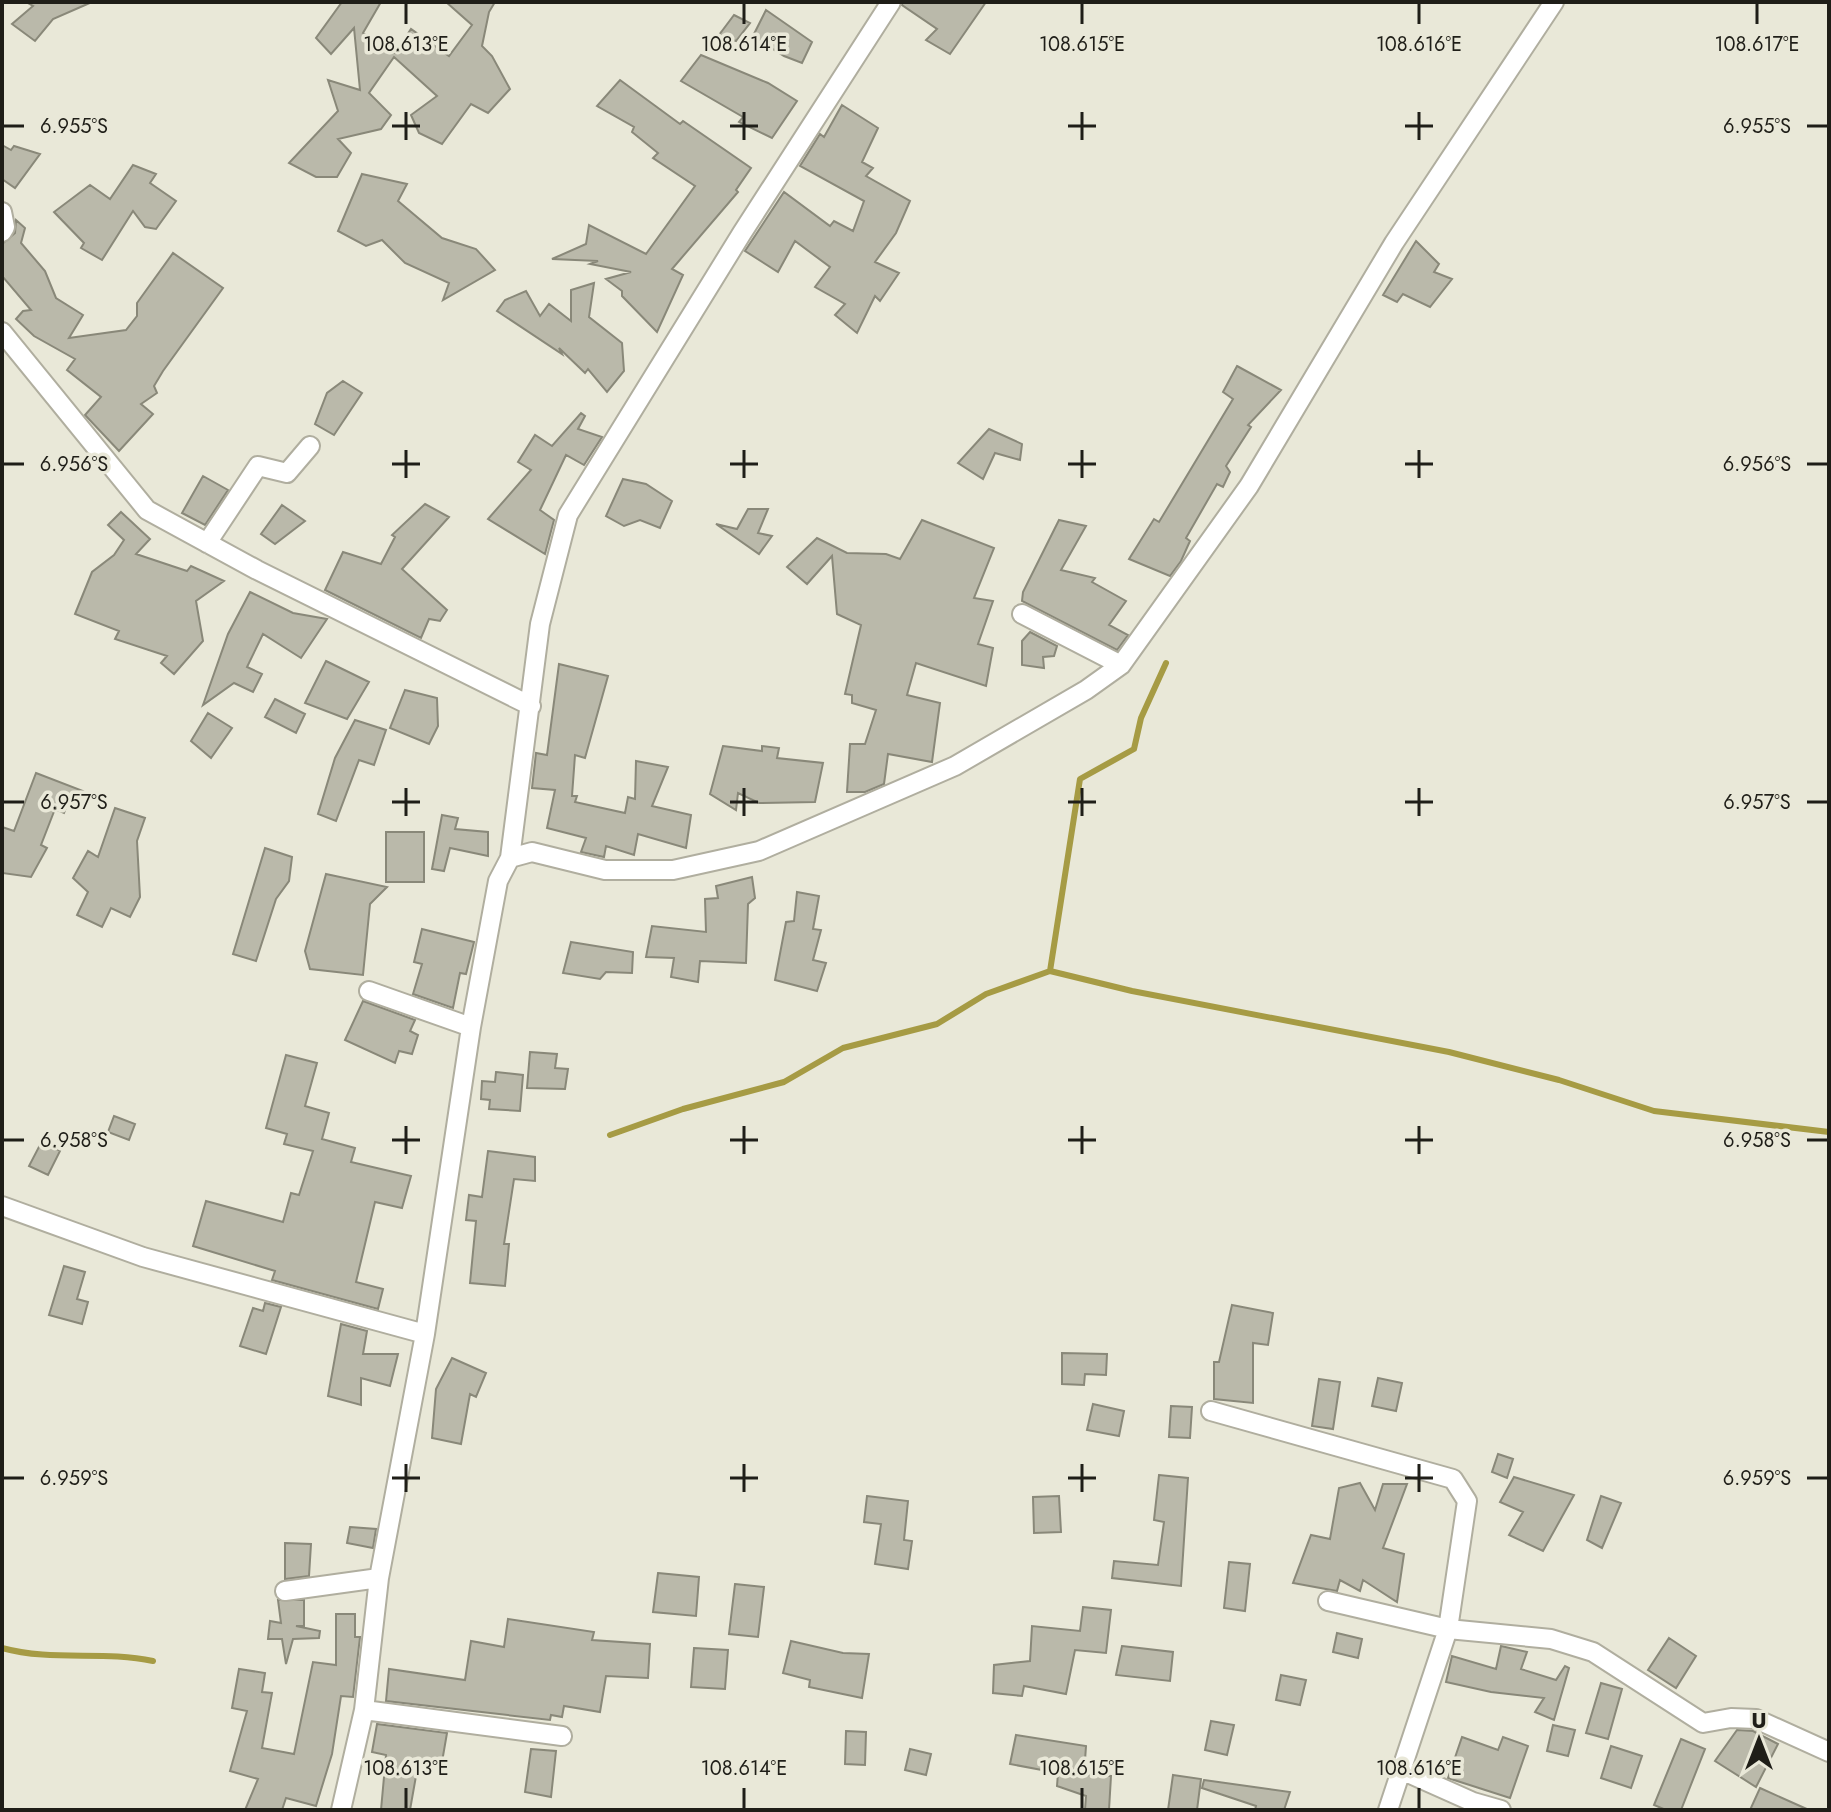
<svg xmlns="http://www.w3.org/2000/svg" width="1831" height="1812" viewBox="0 0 1831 1812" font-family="Jost,sans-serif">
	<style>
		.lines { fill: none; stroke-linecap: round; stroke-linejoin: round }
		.stream { stroke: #a69b44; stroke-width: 6 }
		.building { fill: #bab9aa; stroke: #898879; stroke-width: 2 }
		.street-casing { stroke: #b0ae9f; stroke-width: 22 }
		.street { stroke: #fff; stroke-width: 18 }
		.ticks { fill: none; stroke: #1f1e18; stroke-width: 3 }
		.ticks-label { font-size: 20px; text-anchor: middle; fill: #1f1e18; stroke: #e9e8d8; stroke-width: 7; stroke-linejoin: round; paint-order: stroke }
	</style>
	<rect width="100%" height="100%" fill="#e9e8d8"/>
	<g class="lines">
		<path class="stream" d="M1050 971 1080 779 1134 749 1141 718 1166 663
			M610 1135 683 1109 784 1082 843 1048 937 1024 986 994 1050 971 1132 991 1449 1052 1559 1080 1654 1111 1829 1132
			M2 1648C53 1662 103 1650 153 1661"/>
	</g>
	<path class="building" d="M26 2H92L53 19 35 41 12 24 33 6Z
		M342 2H381L363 33 395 53 411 29 449 56 472 25 446 2H495L489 12 482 46 492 56 510 89 488 113 471 104 442 144 419 133 411 115 437 96 394 57 369 93 391 115 381 129 338 139 351 153 337 177H316L289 163 338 111 328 80 360 90 354 28 331 54 316 38Z
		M903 2H986L950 54 926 40 937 29 902 5Z
		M766 10 812 42 802 63 784 56 753 36Z
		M734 15 750 23 736 41 719 35Z
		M701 55 768 83 797 101 772 138 739 122 743 117 681 81Z
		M620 80 680 124 683 121 751 168 736 190 738 192 672 269 683 275 657 332 622 296V291L606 279 631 272 590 264 598 261 552 259 586 244 589 225 646 254 695 186 653 158 658 153 632 132 634 127 597 106Z
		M842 105 878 128 862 162 873 168 866 176 910 201 896 233 875 262 899 273 880 301 875 296 857 333 835 315 845 304 815 287 830 267 795 241 778 272 745 251 784 192 830 226 834 221 853 231 864 201 800 166 820 134 824 137Z
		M2 145 11 150 14 146 40 154 15 188 2 179Z
		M133 165 156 174 150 183 176 201 156 229 145 227 133 211 102 260 81 248 84 243 54 212 90 185 110 199Z
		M362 174 407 184 398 201 442 238 476 249 495 270 443 300 449 283 405 263 382 240 366 246 338 231Z
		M16 220 25 228 21 243 45 271 56 298 83 315 69 338 126 330 137 316V303L173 253 223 288 163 371 154 386 157 393 141 404 153 414 119 451 85 415 101 397 67 370 75 359 34 336 16 319 23 311 31 310 2 276V244L15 233Z
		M1416 241 1439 264 1434 272 1452 279 1430 307 1403 294 1397 302 1383 295Z
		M594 283 589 317 622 343 624 371 607 392 588 369 585 373 559 348 562 354 497 311 505 300 526 291 540 316 549 304 571 321V290Z
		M1237 366 1281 390 1248 425 1251 427 1226 466 1230 472 1223 487 1217 484 1186 538 1190 541 1181 561 1170 576 1129 559 1154 519 1159 522 1233 399 1223 392Z
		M343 381 362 393 334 435 315 424 327 393Z
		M581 413 585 416 578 429 602 437 584 465 566 455 540 510 554 520 545 554 488 519 531 470 518 462 535 435 552 446Z
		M989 429 1022 444 1020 460 995 453 983 479 958 463Z
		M203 476 228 490 205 525 182 513Z
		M623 479 646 484 672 501 660 528 640 520 624 526 606 516Z
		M425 504 449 517 402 569 447 610 440 621 429 619 421 638 325 590 343 552 381 564 395 537 392 535Z
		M282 505 305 521 275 544 261 534Z
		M748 509H768L758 533 772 536 759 554 716 524 737 529Z
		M121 512 150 539 136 554 187 571 191 566 224 581 196 601 203 641 174 674 161 663 167 656 115 639 119 631 75 614 92 572 114 555 124 540 108 525Z
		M922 520 994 548 974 598 993 601 978 644 993 648 986 686 916 663 907 695 940 703 932 762 888 754 884 784 865 792H847L850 744H865L876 710 852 703V695L845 694 861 625 837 614 832 556 807 584 787 567 817 538 847 553 886 554 900 559Z
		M1059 520 1086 526 1061 570 1095 578 1092 582 1126 601 1109 625 1128 635 1117 650 1022 601 1023 592Z
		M250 592 293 613 327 619 301 658 263 634 247 667 262 674 253 692 234 683 203 705 228 634Z
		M1030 632 1057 646 1054 656 1043 657 1044 668 1022 665V641Z
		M326 661 369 682 347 719 305 703Z
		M559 664 608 676 585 758 575 755 572 796H577L575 802 625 813 628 797 635 799 636 761 668 767 652 806 691 815 686 848 638 834 634 855 606 846 604 857 581 852 586 838 547 828 555 790 532 788 536 753 547 755Z
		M405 690 437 698 438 726 429 744 390 728Z
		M275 699 305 714 296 733 265 717Z
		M208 713 232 728 211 758 191 741Z
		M355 720 386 730 374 765 359 760 336 821 318 814 335 758Z
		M723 746 762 751V746L779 748 777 758 823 763 815 802 759 803 738 793 736 810 710 794Z
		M36 773 83 791 77 809 67 805 64 813 55 809 41 845 47 848 31 877 2 873V827L14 831Z
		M115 808 145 818 137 841 140 897 130 917 111 908 102 927 77 915 88 892 73 878 88 851 98 857Z
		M442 815 458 818 455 829 488 832V856L450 848 444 871 432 869Z
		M386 832H424V882H386Z
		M265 848 292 857 289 881 276 899 256 961 233 954Z
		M326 874 387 887 370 904 363 975 310 969 305 951Z
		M752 877 755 898 748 904 746 963 700 961 698 982 671 977 674 958 646 957 652 926 706 932 705 899 718 898 716 886Z
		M797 892 819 896 813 929 821 930 813 960 826 963 817 991 775 980 786 922 794 921Z
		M422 929 474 942 466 974 460 973 453 1008 413 994 422 964 414 962Z
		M571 942 633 952 632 973 606 972 600 979 563 973Z
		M363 1001 415 1020 410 1031 418 1035 412 1054 399 1051 395 1063 345 1040Z
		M530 1052 557 1054 555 1068 568 1069 565 1089 527 1088Z
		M286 1055 317 1063 305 1106 329 1113 322 1139 355 1148 351 1162 411 1176 402 1208 375 1202 356 1282 383 1289 378 1309 272 1280 275 1271 193 1246 206 1201 283 1222 291 1193 299 1195 313 1151 284 1144 287 1134 266 1128Z
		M496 1072 523 1075 520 1111 489 1109 490 1100 481 1099 482 1081 495 1082Z
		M114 1116 135 1124 129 1140 108 1132Z
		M42 1141 60 1151 48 1175 29 1166Z
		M488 1151 535 1157V1181L514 1179 504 1244H509L505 1286 470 1283 476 1221 466 1220 469 1195 482 1197Z
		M64 1266 85 1272 77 1299 88 1302 82 1324 49 1315Z
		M265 1303 281 1307 266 1354 240 1346 253 1308 263 1311Z
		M1232 1305 1273 1313 1268 1345 1253 1343V1403L1214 1399V1362H1219Z
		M341 1324 367 1331 363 1354H398L390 1386 361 1378V1405L328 1396Z
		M1062 1353 1107 1354 1106 1375 1085 1374 1084 1385 1062 1384Z
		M452 1358 486 1373 476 1397 470 1394 461 1444 432 1438 436 1389Z
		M1378 1378 1402 1383 1396 1411 1372 1406Z
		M1319 1379 1340 1382 1333 1429 1312 1426Z
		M1093 1404 1124 1411 1119 1436 1087 1430Z
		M1171 1406 1192 1407 1190 1438 1169 1437Z
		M1498 1454 1513 1459 1507 1478 1492 1472Z
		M1159 1475 1188 1478 1181 1586 1112 1578 1114 1561 1158 1565 1164 1522 1154 1520Z
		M1514 1477 1574 1495 1543 1551 1509 1535 1523 1512 1500 1502Z
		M1360 1483 1375 1510 1383 1484H1407L1383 1548 1404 1554 1397 1602 1363 1580 1360 1591 1340 1580 1337 1591 1293 1583 1311 1535 1330 1539 1339 1488Z
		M867 1496 908 1501 904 1540 912 1541 908 1569 875 1564 881 1524 864 1522Z
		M1059 1496 1061 1532 1034 1533 1033 1497Z
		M1601 1496 1621 1503 1602 1548 1587 1540Z
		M350 1527 376 1529 373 1548 347 1543Z
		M285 1543 311 1544 309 1576 285 1579Z
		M1229 1562 1250 1564 1245 1611 1224 1608Z
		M658 1573 699 1577 696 1616 653 1612Z
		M735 1584 764 1587 758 1637 729 1634Z
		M278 1600H304V1626H296L320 1631 319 1638 293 1639 286 1664 282 1639H268L270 1621 281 1623Z
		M1083 1607 1111 1610 1106 1653 1075 1650 1066 1694 1024 1686 1022 1696 993 1693 994 1665 1030 1661 1032 1626 1080 1631Z
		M336 1614H355V1637H360L353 1697 341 1696 332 1754 316 1806 286 1798 282 1810H245L258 1779 230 1771 247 1711 232 1708 239 1669 265 1673 262 1692 272 1693 262 1748 294 1754 313 1662 336 1665Z
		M508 1619 594 1632 592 1640 650 1644 648 1678 606 1676 600 1712 564 1706 562 1717 551 1715 550 1720 386 1701 389 1669 465 1680 471 1641 504 1647Z
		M1337 1633 1362 1639 1358 1658 1333 1652Z
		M1669 1638 1696 1656 1676 1688 1648 1670Z
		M791 1641 843 1653 869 1654 862 1698 809 1687 810 1680 783 1673Z
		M1122 1646 1173 1652 1170 1681 1116 1675Z
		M1501 1646 1527 1652 1521 1669 1556 1680 1565 1666 1569 1668 1554 1720 1535 1712 1544 1698 1491 1692 1446 1682 1452 1656 1496 1669Z
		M694 1648 728 1650 725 1689 691 1687Z
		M1281 1675 1306 1680 1300 1705 1276 1700Z
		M1601 1683 1622 1689 1608 1739 1586 1733Z
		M1211 1721 1234 1725 1227 1755 1205 1750Z
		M377 1724 447 1733 442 1762 419 1759 410 1810H381L386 1755 372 1752Z
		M1553 1725 1575 1730 1568 1756 1547 1751Z
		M1737 1730 1753 1731 1778 1744 1756 1787 1715 1761Z
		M846 1731 866 1732 865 1765 845 1764Z
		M1016 1735 1086 1746 1084 1775 1111 1776 1109 1810H1085L1086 1796 1057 1786 1058 1773 1010 1764Z
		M1462 1737 1498 1750 1503 1737 1528 1746 1510 1798 1448 1778Z
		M1681 1739 1705 1749 1681 1810H1666L1654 1805Z
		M1611 1746 1642 1756 1631 1788 1601 1778Z
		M531 1749 556 1751 551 1797 525 1792Z
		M910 1749 931 1754 926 1775 905 1770Z
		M1173 1775 1201 1779 1197 1810H1168Z
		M1204 1780 1290 1792 1284 1810H1255L1256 1806 1202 1788Z
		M1760 1788 1809 1810H1750Z"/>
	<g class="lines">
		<defs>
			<path id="street" d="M2 212 5 227 2 232
				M2 332 147 510 257 570 531 706
				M207 543 258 466 287 473 310 446
				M1022 614 1121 665
				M510 858 540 624 568 515 742 233 891 2
				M369 991 471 1027
				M2 1206 143 1257 425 1334
				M1211 1411 1453 1479 1467 1501 1448 1629 1388 1810
				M285 1591 379 1578
				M1328 1601 1448 1629 1551 1639 1593 1652 1703 1723 1731 1718 1756 1719 1829 1752
				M364 1710 562 1736
				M1399 1769 1473 1802 1501 1810
				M341 1810 364 1710 379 1578 425 1334 471 1027 498 881 510 858 532 852 605 870H673L759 851 955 766 1086 690 1121 665 1249 486 1394 243 1554 2"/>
		</defs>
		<use href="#street" class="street-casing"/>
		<use href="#street" class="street"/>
	</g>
	<path class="ticks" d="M406 4V24M744 4V24M1082 4V24M1419 4V24M1757 4V24M406 112V140M744 112V140M1082 112V140M1419 112V140M4 126H24M392 126H420M730 126H758M1068 126H1096M1405 126H1433M1807 126H1827M406 450V478M744 450V478M1082 450V478M1419 450V478M4 464H24M392 464H420M730 464H758M1068 464H1096M1405 464H1433M1807 464H1827M406 788V816M744 788V816M1082 788V816M1419 788V816M4 802H24M392 802H420M730 802H758M1068 802H1096M1405 802H1433M1807 802H1827M406 1126V1154M744 1126V1154M1082 1126V1154M1419 1126V1154M4 1140H24M392 1140H420M730 1140H758M1068 1140H1096M1405 1140H1433M1807 1140H1827M406 1464V1492M744 1464V1492M1082 1464V1492M1419 1464V1492M4 1478H24M392 1478H420M730 1478H758M1068 1478H1096M1405 1478H1433M1807 1478H1827M406 1788V1808M744 1788V1808M1082 1788V1808M1419 1788V1808"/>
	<g class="ticks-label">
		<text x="406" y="51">108.613°E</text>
		<text x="744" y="51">108.614°E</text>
		<text x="1082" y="51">108.615°E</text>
		<text x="1419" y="51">108.616°E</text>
		<text x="1757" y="51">108.617°E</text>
		<text x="74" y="133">6.955°S</text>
		<text x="1757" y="133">6.955°S</text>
		<text x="74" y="471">6.956°S</text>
		<text x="1757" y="471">6.956°S</text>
		<text x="74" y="809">6.957°S</text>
		<text x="1757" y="809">6.957°S</text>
		<text x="74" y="1147">6.958°S</text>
		<text x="1757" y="1147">6.958°S</text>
		<text x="74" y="1485">6.959°S</text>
		<text x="1757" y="1485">6.959°S</text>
		<text x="406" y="1775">108.613°E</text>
		<text x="744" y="1775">108.614°E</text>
		<text x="1082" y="1775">108.615°E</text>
		<text x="1419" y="1775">108.616°E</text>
	</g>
	<rect width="1831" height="1812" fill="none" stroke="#1f1e18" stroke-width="8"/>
	<g transform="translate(1759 1740)" stroke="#e9e8d8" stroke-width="6" paint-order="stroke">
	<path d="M0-6L14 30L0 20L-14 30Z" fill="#1f1e18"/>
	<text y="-12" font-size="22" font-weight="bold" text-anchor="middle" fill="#1f1e18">U</text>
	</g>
</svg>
